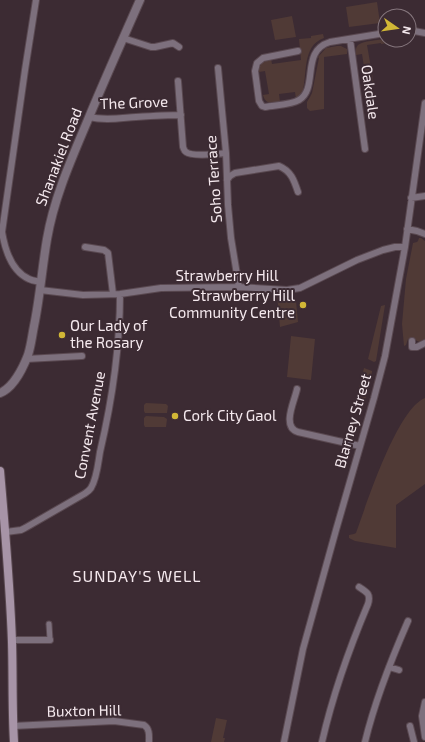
<svg xmlns="http://www.w3.org/2000/svg" width="425" height="742" viewBox="0 0 425 742" font-family="'Exo 2',sans-serif">
	<style>
		.green { fill: #503a36 }
		.lines { fill: none; stroke-linecap: round; stroke-linejoin: round }
		.pedestrian-casing { stroke: #5a4951; stroke-width: 7 }
		.minor-casing { stroke: #5a4951; stroke-width: 8 }
		.tertiary-casing { stroke: #5a4951; stroke-width: 10 }
		.secondary-casing { stroke: #5a4951; stroke-width: 10 }
		.pedestrian { stroke: #7d707d; stroke-width: 5 }
		.minor { stroke: #7d707d; stroke-width: 6 }
		.tertiary { stroke: #7d707d; stroke-width: 8 }
		.secondary { stroke: #a794a7; stroke-width: 8 }
		.poi-dot { fill: #d1b736; stroke: #3c2b33; stroke-width: 1.5 }
		.labels { text-anchor: middle; stroke-width: 4; stroke-linejoin: round; paint-order: stroke }
		.street-label { font-size: 15px; fill: #f5e9ee; stroke: #3c2b33 }
		.poi-label { font-size: 15px; fill: #f5e9ee; stroke: #3c2b33; text-anchor: start }
		.neighbourhood-label { font-size: 16px; letter-spacing: 1px; fill: #f5e9ee; stroke: #3c2b33 }
	</style>
	<rect width="100%" height="100%" fill="#3c2b33"/>
	<path class="green" d="M377 2 380 23 349 27 346 7Z
		M292 16 296 37 275 40 271 20Z
		M323 34 324 38C301 46 308 76 302 94L296 99 295 92 279 94 280 102C271 103 266 105 263 95L269 94 265 71 259 72C258 64 264 60 271 59L272 64 301 60 299 39 311 38V36Z
		M385 39V40H396V42L381 44V43L367 45 374 85 367 86 362 54 356 55C356 52 355 48 358 45 362 41 379 40 385 39Z
		M337 46H341L347 49V54L324 57V109L310 111 307 108V102L310 97 312 93 319 58 318 57 326 48Z
		M419 238H421L425 241V339L420 342 417 341 413 338 408 339 406 345 404 346 402 324 406 279 413 243 417 242 418 241Z
		M277 294H291V297H293L294 301H296L298 322 280 327Z
		M385 305 376 361 374 362 368 359 381 306Z
		M291 336 315 339 311 380 287 377Z
		M364 368 372 371V372L362 412 354 408Z
		M425 398V484L396 505V548L355 541 349 538V535L354 534 356 533C367 503 397 409 425 398Z
		M146 403 166 404 168 406 167 413H145L144 411V405Z
		M146 416 164 417 167 419 166 427H145L144 425V418Z
		M216 718 227 720 223 738H225L224 742H211Z"/>
	<g class="lines">
		<defs>
			<path id="pedestrian" d="M49 624 50 640"/>
			<path id="minor" d="M36 0 25 70 2 232C5 250 11 271 29 279 33 281 37 281 41 282
				M409 30 425 33
				M123 38 151 47H155L173 43 179 47
				M350 39 365 149
				M298 51 263 58 257 63 255 71 259 101 262 106 265 107C274 105 291 105 299 100 319 88 300 51 330 42L385 33
				M218 68 226 153 228 205 231 238 239 287
				M178 81 183 147C184 149 184 151 186 152 192 157 217 154 226 153
				M89 117C105 121 121 118 136 117 151 116 166 115 181 115
				M227 180 230 176 235 173 279 166C291 171 294 180 298 192
				M411 198 425 196
				M407 229 417 231 425 234
				M85 247 104 250 108 253 113 294
				M40 290 83 295 120 294 161 288 239 287 287 290 300 288 357 260 383 250 395 247H405
				M412 341V347H417L425 343
				M26 359 82 356
				M297 389C295 400 281 427 298 432L360 446
				M6 532 21 530 25 528 84 494C87 492 89 491 91 488 97 478 98 464 100 452 112 401 120 347 120 294
				M12 640H50
				M389 667 399 670
				M425 702 422 716 425 737
				M13 726 114 721 144 725C150 729 149 736 149 742
				M410 726 414 742
				M284 742 303 649 336 530 374 398 385 356 405 247 425 103
				M322 742C333 694 349 649 368 604 371 594 367 592 359 587
				M365 742C375 700 391 660 408 621"/>
			<path id="tertiary" d="M0 393C13 388 23 368 28 355 31 346 32 336 34 326 40 297 42 268 47 239 54 198 71 160 87 122 104 81 122 41 140 0"/>
			<path id="secondary" d="M0 471C5 528 10 585 12 642 13 675 12 709 14 742"/>
		</defs>
		<use href="#pedestrian" class="pedestrian-casing"/>
		<use href="#minor" class="minor-casing"/>
		<use href="#tertiary" class="tertiary-casing"/>
		<use href="#secondary" class="secondary-casing"/>
		<use href="#pedestrian" class="pedestrian"/>
		<use href="#minor" class="minor"/>
		<use href="#tertiary" class="tertiary"/>
		<use href="#secondary" class="secondary"/>
	</g>
	<g class="poi-dot">
		<circle cx="303" cy="305" r="4"/>
		<circle cx="62" cy="335" r="4"/>
		<circle cx="175" cy="416" r="4"/>
	</g>
	<g class="labels">
		<g class="street-label">
			<text transform="translate(370 92) rotate(82)" y="5">Oakdale</text>
			<text transform="translate(134 103) rotate(-2)" y="5">The Grove</text>
			<text transform="translate(59 157) rotate(-69)" y="5">Shanakiel Road</text>
			<text transform="translate(214 179) rotate(-94)" y="5">Soho Terrace</text>
			<text x="227" y="281">Strawberry Hill</text>
			<text transform="translate(353 421) rotate(-74)" y="5">Blarney Street</text>
			<text transform="translate(90 425) rotate(-79)" y="5">Convent Avenue</text>
			<text transform="translate(84 711) rotate(-1)" y="5">Buxton Hill</text>
		</g>
		<g class="poi-label">
			<text x="295" y="301" text-anchor="end">Strawberry Hill<tspan x="295" dy="17">Community Centre</tspan></text>
			<text x="70" y="331">Our Lady of<tspan x="70" dy="17">the Rosary</tspan></text>
			<text x="183" y="421">Cork City Gaol</text>
		</g>
		<g class="neighbourhood-label">
			<text x="137" y="582">SUNDAY'S WELL</text>
		</g>
	</g>
	<g transform="translate(397 28) rotate(103)"><circle r="19" fill="#3c2b33" stroke="#86777e"/>
	<path d="M0-3L7 15L0 10L-7 15Z" fill="#d1b736"/>
	<text y="-6" font-size="11" font-weight="bold" text-anchor="middle" fill="#f5e9ee">N</text>
	</g>
</svg>
